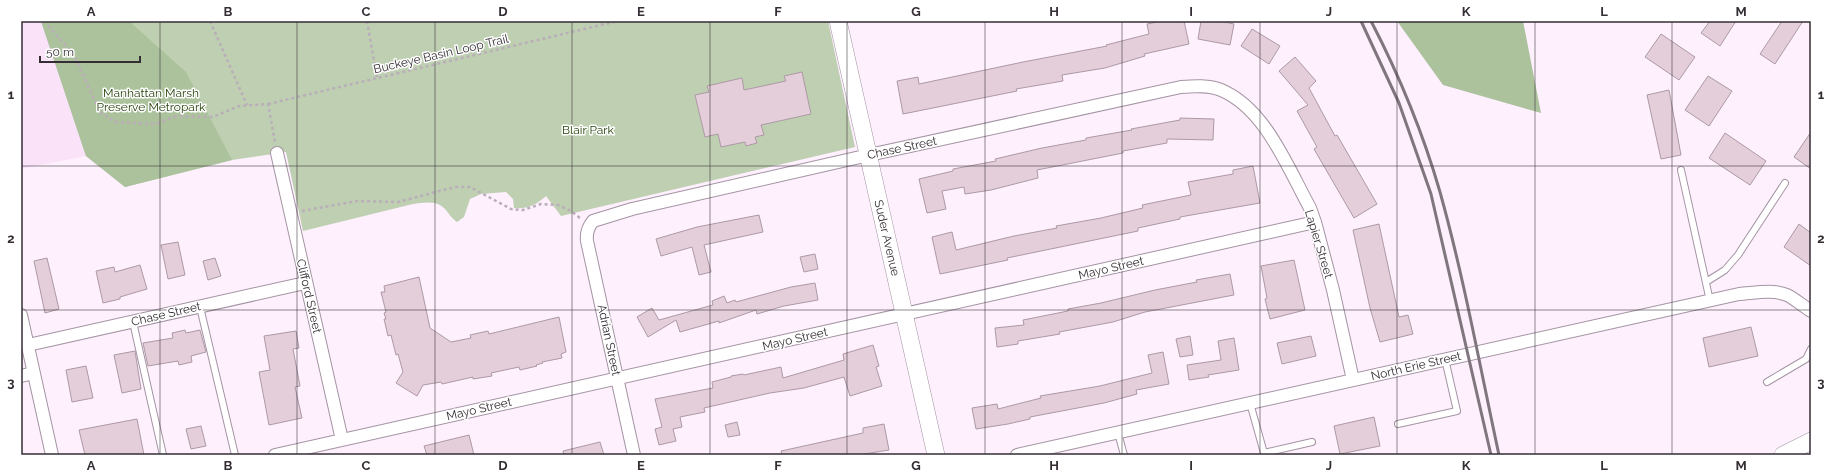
<svg xmlns="http://www.w3.org/2000/svg" width="1832" height="476" viewBox="0 0 1832 476" font-family="Raleway,sans-serif">
	<style>
		.built { fill: #fae2f8 }
		.green { fill: #becfb2 }
		.forest { fill: #acc29d }
		.building { fill: #e3ceda; stroke: #ad99a5 }
		.lines { fill: none; stroke-linecap: round; stroke-linejoin: round }
		.lane-casing { stroke: #a494a3; stroke-width: 8 }
		.street-casing { stroke: #a494a3; stroke-width: 14 }
		.secondary-casing { stroke: #a494a3; stroke-width: 18 }
		.path { stroke: #baaeb9; stroke-width: 2.5; stroke-dasharray: 3 3; stroke-linecap: butt }
		.lane { stroke: #fff; stroke-width: 6 }
		.street { stroke: #fff; stroke-width: 12 }
		.secondary { stroke: #fff; stroke-width: 17 }
		.rail { stroke: #7f767e; stroke-width: 3 }
		.grid { fill: none; stroke: #342e34; stroke-width: 1; stroke-opacity: 0.55 }
		.labels { text-anchor: middle; stroke-width: 3; stroke-linejoin: round; paint-order: stroke }
		.street-label { font-size: 12px; fill: #342e34; stroke: #fff }
		.park-label { font-size: 12px; fill: #27420a; stroke: #fff }
		.neatline { fill: none; stroke: #342e34; stroke-width: 1.5 }
		.grid-label { font-size: 13px; text-anchor: middle; font-weight: bold; fill: #342e34 }
	</style>
	<rect width="100%" height="100%" fill="#fef0fd"/>
	<path class="built" d="M21 21 42 22 86 156 21 169Z"/>
	<path class="green" d="M41 21H828L855 147 561 216 546 196C536 205 528 209 514 208L513 199 506 192 481 194 470 199 464 217 457 222C451 218 449 213 444 208 435 200 423 203 413 204L303 231 286 152 232 160 125 187 86 156Z"/>
	<path class="forest" d="M41 21H129L186 72 232 160 125 187 86 156Z
		M1397 21H1523L1541 113 1443 85Z"/>
	<path class="building" d="M1162 21H1184L1189 44 1144 54 1145 56 1105 68 1062 75 1063 81 1016 89 1017 91 903 114 897 81 918 77 919 84 1023 62 1107 46 1106 45 1149 34 1147 24Z
		M1201 21H1220L1234 24 1230 45 1198 39Z
		M1710 21H1736L1720 46 1701 33Z
		M1782 21H1803L1775 64 1760 54Z
		M1252 29 1280 46 1269 64 1241 46Z
		M1661 34 1695 57 1679 80 1645 57Z
		M1295 57 1316 81 1309 88 1335 136 1337 135 1377 204 1354 218 1314 149 1317 147 1297 111 1308 105 1279 71Z
		M802 72 811 114 761 125 764 135 755 137 757 143 746 146 745 142 721 147 718 134 705 137 695 95 709 92 707 86 742 78 744 90 786 81 784 76Z
		M1708 76 1732 91 1709 126 1685 110Z
		M1669 90 1681 155 1661 159 1647 95Z
		M1180 118 1214 119 1213 140 1167 139V143L1123 151V153L1037 170 1038 178 991 190 965 194 964 187 942 191 946 209 927 213 919 179 953 171V169L996 161 995 159 1042 148 1086 140V138L1132 130 1131 129 1180 120Z
		M1811 132V169L1794 157Z
		M1725 133 1766 161 1750 185 1709 158Z
		M1253 166 1260 203 1180 217V219L1138 228V231L1007 258 1008 260 940 274 932 237 952 232 956 250 1014 236 1057 228 1056 226 1101 218 1143 208 1142 205 1191 195 1188 182 1233 174V170Z
		M759 215 763 232 704 245 711 272 699 275 692 247 661 256 656 239 697 227Z
		M1379 224 1399 317 1408 315 1413 334 1380 342 1370 308 1353 230Z
		M1799 224 1811 233V266L1784 247Z
		M178 242 185 275 168 279 161 245Z
		M815 254 818 269 804 272 800 257Z
		M47 258 59 309 45 313 34 261Z
		M215 258 221 276 208 280 203 261Z
		M1294 260 1305 310 1270 319 1265 299 1267 298 1261 266Z
		M140 265 147 289 120 297V299L103 303 96 271 114 267 115 272Z
		M1230 274 1234 295 1145 312 1113 322 1059 332 1060 334 1018 341V344L997 347 995 328 1024 325 1023 320 1068 311V309L1101 303 1155 290 1197 282 1196 280Z
		M419 277 430 328 451 342 471 338 470 335 488 331 489 334 559 317 566 352 561 354 562 358 542 362 543 363 536 365 537 366 520 370 519 367 491 373 492 376 473 379V377L442 384 441 382 423 385 417 396 396 383 403 372 398 354 396 355 391 335 388 336 384 319H386L384 313 386 312 381 292H385L384 286Z
		M815 283 818 300 784 306 757 314 756 310 719 323V321L680 332 676 320 648 337 637 317 652 308 659 320 713 305 712 301 724 296 727 303 735 300 736 302 791 287Z
		M1751 327 1758 356 1709 367 1703 338Z
		M185 330 186 333 200 330 206 352 191 356 192 362 179 365 178 361 148 366 143 343 173 338 172 333Z
		M296 331 299 348 293 349 300 386 295 387 302 418 269 425 259 372 270 370 264 336Z
		M1190 336 1193 355 1180 357 1176 339Z
		M1311 336 1316 356 1282 364 1277 343Z
		M1234 338 1239 370 1208 375 1209 377 1189 380 1187 365 1221 360 1218 341Z
		M873 345 879 366 876 367 882 386 850 396 844 377 804 388 770 393 704 408 705 412 680 417 682 427 673 429 676 441 659 445 655 429 662 427 655 399 713 388 712 382 731 377V376L743 374 744 375 781 367 783 378 844 360 843 354Z
		M135 351 141 389 122 393 114 355Z
		M1163 352 1169 384 1136 390 1137 394 1104 403 1030 417V419L1008 424 976 429 972 408 997 404 998 409 1041 398 1040 396 1100 386 1152 373 1148 355Z
		M86 366 93 398 72 402 66 370Z
		M1374 417 1380 446 1340 454 1334 426Z
		M137 419 144 455H85L79 430Z
		M737 422 740 435 728 437 725 425Z
		M884 424 889 450 858 455H782L781 451 863 433V428Z
		M201 426 206 446 191 449 186 429Z
		M469 435 474 455H427L424 446Z
		M600 442 604 455H564L563 451Z"/>
	<g class="lines">
		<defs>
			<path id="lane" d="M1681 170 1710 301
				M1706 282 1725 270 1738 255 1785 183
				M200 307 235 455
				M133 322 163 455
				M1767 382 1806 359 1811 349
				M1250 403 1264 453 1312 442
				M1398 424 1457 411 1445 359
				M1118 433 1124 455"/>
			<path id="street" d="M277 153 342 440
				M21 315 52 455
				M28 345 305 283
				M21 376 33 373
				M275 455 1315 222
				M634 455 587 241C586 233 588 227 593 221L632 209 869 155 1181 87C1194 86 1209 85 1221 90 1265 108 1288 168 1310 208L1315 222 1333 290 1353 380
				M1017 455 1739 294C1755 293 1772 289 1787 295 1795 299 1803 306 1811 311"/>
			<path id="secondary" d="M838 21 936 455
				M1783 455 1811 441"/>
		</defs>
		<use href="#lane" class="lane-casing"/>
		<use href="#street" class="street-casing"/>
		<use href="#secondary" class="secondary-casing"/>
		<path class="path" d="M44 21 74 55 100 112 115 122 155 124 177 116 213 117 239 106 268 104 275 142
			M210 21 247 105
			M367 21 377 78
			M268 104 618 21
			M302 211 357 201 398 202 455 187H470L511 209 523 210 541 204 558 205 571 211 580 218"/>
		<use href="#lane" class="lane"/>
		<use href="#street" class="street"/>
		<use href="#secondary" class="secondary"/>
		<path class="rail" d="M1361 21 1399 103 1431 194 1491 455
			M1371 21C1399 75 1423 133 1440 192 1464 278 1480 367 1499 455"/>
	</g>
	<path class="grid" d="M160 21V455M297 21V455M435 21V455M572 21V455M710 21V455M847 21V455M985 21V455M1122 21V455M1260 21V455M1397 21V455M1535 21V455M1672 21V455M21 166H1811M21 310H1811"/>
	<g class="labels">
		<g class="street-label">
			<text transform="translate(441 54) rotate(-13)" y="4">Buckeye Basin Loop Trail</text>
			<text transform="translate(902 148) rotate(-12)" y="4">Chase Street</text>
			<text transform="translate(887 238) rotate(77)" y="4">Suder Avenue</text>
			<text transform="translate(1319 244) rotate(73)" y="4">Lapier Street</text>
			<text transform="translate(1111 268) rotate(-13)" y="4">Mayo Street</text>
			<text transform="translate(309 296) rotate(77)" y="4">Clifford Street</text>
			<text transform="translate(166 314) rotate(-13)" y="4">Chase Street</text>
			<text transform="translate(795 339) rotate(-13)" y="4">Mayo Street</text>
			<text transform="translate(609 340) rotate(78)" y="4">Adrian Street</text>
			<text transform="translate(1416 366) rotate(-13)" y="4">North Erie Street</text>
			<text transform="translate(479 409) rotate(-13)" y="4">Mayo Street</text>
		</g>
		<g class="park-label">
			<text x="151" y="97">Manhattan Marsh<tspan x="151" dy="14">Preserve Metropark</tspan></text>
			<text x="588" y="134">Blair Park</text>
		</g>
	</g>
	<rect width="1832" height="476" fill="none" stroke="#ffffff" stroke-width="44"/>
	<path d="M40 56v6h100v-6" fill="none" stroke="#342e34" stroke-width="2"/>
	<text x="46" y="56" font-size="12" fill="#342e34" stroke="#ffffff" stroke-width="3" paint-order="stroke">50 m</text>
	<rect x="22" y="22" width="1788" height="432" class="neatline"/>
	<g class="grid-label">
		<text x="91" y="16">A</text>
		<text x="228" y="16">B</text>
		<text x="366" y="16">C</text>
		<text x="503" y="16">D</text>
		<text x="641" y="16">E</text>
		<text x="778" y="16">F</text>
		<text x="916" y="16">G</text>
		<text x="1054" y="16">H</text>
		<text x="1191" y="16">I</text>
		<text x="1329" y="16">J</text>
		<text x="1466" y="16">K</text>
		<text x="1604" y="16">L</text>
		<text x="1741" y="16">M</text>
		<text x="11" y="99">1</text>
		<text x="1821" y="99">1</text>
		<text x="11" y="243">2</text>
		<text x="1821" y="243">2</text>
		<text x="11" y="387">3</text>
		<text x="1821" y="387">3</text>
		<text x="91" y="470">A</text>
		<text x="228" y="470">B</text>
		<text x="366" y="470">C</text>
		<text x="503" y="470">D</text>
		<text x="641" y="470">E</text>
		<text x="778" y="470">F</text>
		<text x="916" y="470">G</text>
		<text x="1054" y="470">H</text>
		<text x="1191" y="470">I</text>
		<text x="1329" y="470">J</text>
		<text x="1466" y="470">K</text>
		<text x="1604" y="470">L</text>
		<text x="1741" y="470">M</text>
	</g>
</svg>
